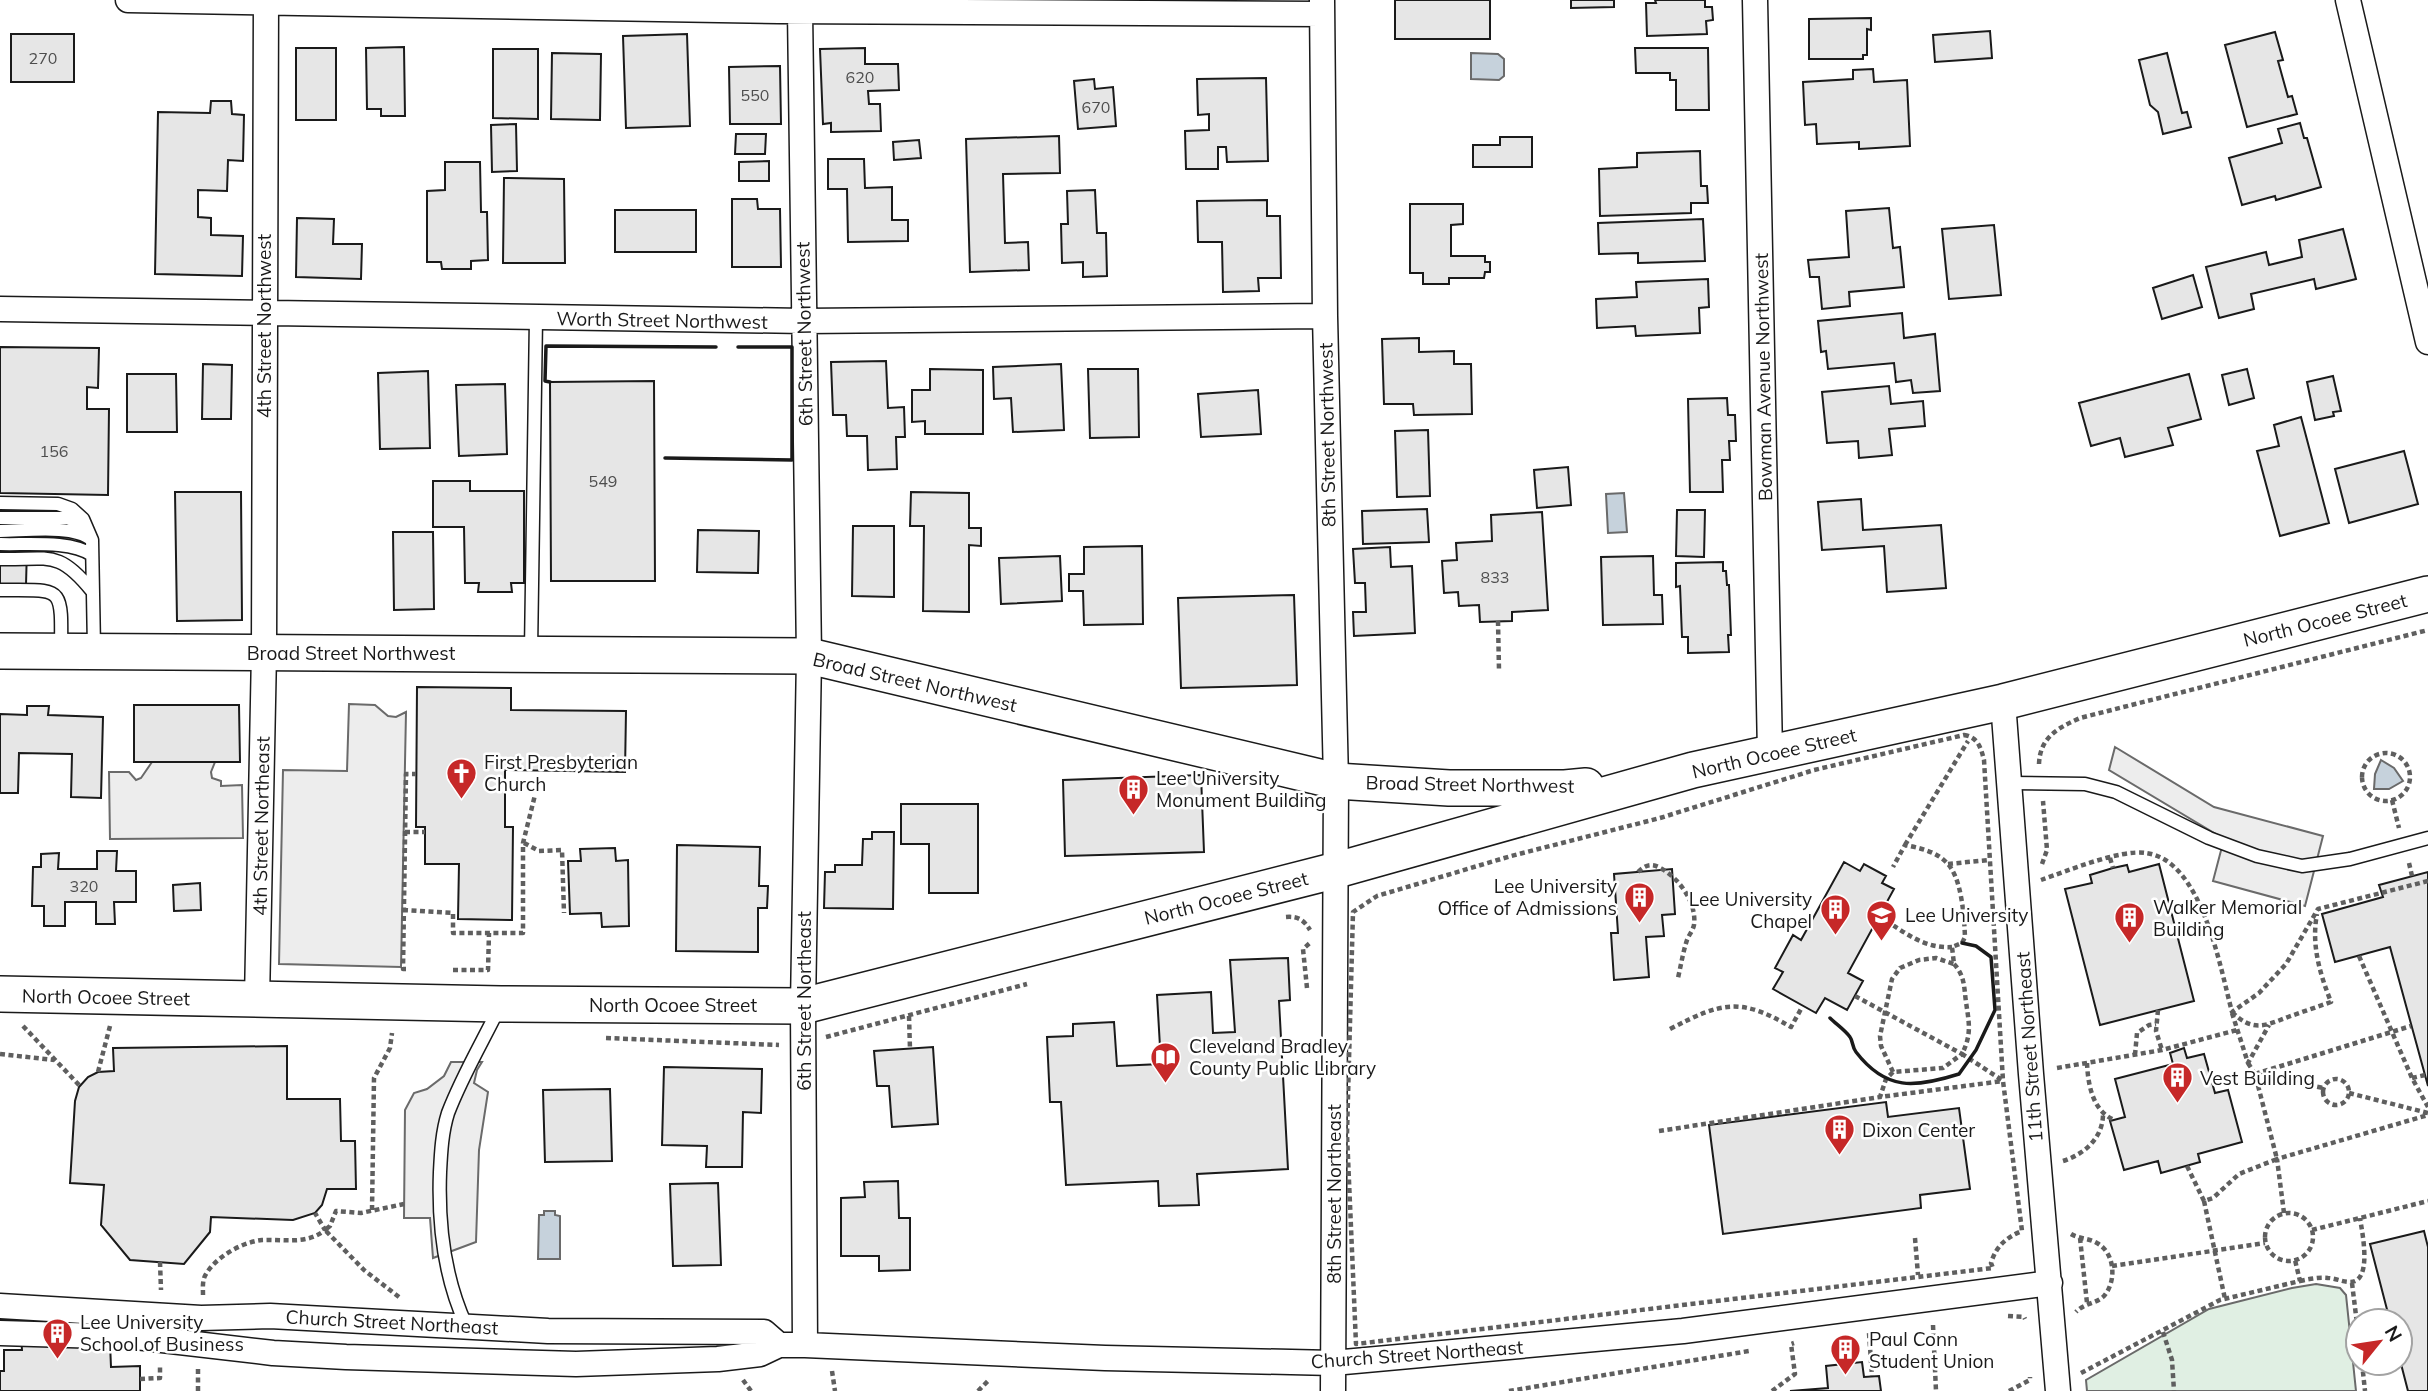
<svg xmlns="http://www.w3.org/2000/svg" width="2428" height="1391" viewBox="0 0 2428 1391" font-family="Mulish,sans-serif">
	<style>
		.green { fill: #e0efe3; stroke: #6a6a6a; stroke-width: 2 }
		.parking { fill: #ededed; stroke: #6a6a6a; stroke-width: 2 }
		.water { fill: #c6d2dc; stroke: #6a6a6a; stroke-width: 2 }
		.building { fill: #e6e6e6; stroke: #1a1a1a; stroke-width: 2 }
		.lines { fill: none; stroke-linecap: round; stroke-linejoin: round }
		.service-casing { stroke: #1a1a1a; stroke-width: 15 }
		.minor-casing { stroke: #1a1a1a; stroke-width: 27 }
		.secondary-casing { stroke: #1a1a1a; stroke-width: 38 }
		.path { stroke: #5f5f5f; stroke-width: 4.5; stroke-dasharray: 5 3.5; stroke-linecap: butt }
		.service { stroke: #fff; stroke-width: 12 }
		.minor { stroke: #fff; stroke-width: 24 }
		.secondary { stroke: #fff; stroke-width: 35 }
		.wall { stroke: #1a1a1a; stroke-width: 3.5 }
		.labels { text-anchor: middle; stroke-width: 5; stroke-linejoin: round; paint-order: stroke }
		.number-label { font-size: 16px; fill: #4d4d4d }
		.street-label { font-size: 19px; fill: #1a1a1a; stroke: #fff }
		.poi-label { font-size: 19px; fill: #1a1a1a; stroke: #fff; text-anchor: start }
	</style>
	<rect width="100%" height="100%" fill="#fff"/>
	<path class="green" d="M2316 1284 2340 1288 2346 1295 2356 1391H2087L2086 1380 2209 1309 2292 1288Z"/>
	<path class="parking" d="M349 704 375 705 388 716 396 717 406 712 401 967 279 964 283 770 347 771Z
		M2115 747 2214 807 2323 836 2305 906 2213 881 2224 839 2109 770Z
		M152 762H215L211 772 212 778 221 781V786L242 785 243 838 110 839 109 772H129L136 780 141 778Z
		M451 1062H482L477 1070 474 1083 488 1092 479 1150 476 1242 433 1258 430 1218H404L405 1110 414 1093 427 1089 444 1076Z"/>
	<path class="water" d="M1471 53 1498 54 1504 59V76L1499 80 1471 79Z
		M1624 493 1627 532 1608 533 1606 494Z
		M2381 760 2394 768 2403 781 2389 789H2374L2375 774Z
		M544 1211H555V1215L560 1216V1259H538L539 1215H544Z"/>
	<path class="building" d="M1395 0H1490V39H1395Z
		M1571 0H1614V7L1571 8Z
		M1655 0H1705V7H1712L1713 20 1706 21 1707 34 1647 36 1646 3H1656Z
		M1871 18V30L1867 29V55H1863V59H1809V19Z
		M1990 31 1992 58 1935 62 1933 35Z
		M2275 32 2283 60 2278 61 2288 97 2292 96 2297 114 2247 127 2225 45Z
		M11 34H74V82H11Z
		M687 34 690 126 626 128 623 36Z
		M404 47 405 116H381V109H367L366 48Z
		M296 48H336V120H296Z
		M865 48V64H898L899 90 868 91 869 104H880L881 131 831 132V123L823 124 820 49Z
		M1635 48H1708L1709 110H1676V80H1670V73H1636Z
		M493 49H538V119L493 118Z
		M552 53 601 54 600 120 551 119Z
		M2167 53 2182 113 2187 112 2191 127 2163 134 2158 112 2150 105 2139 60Z
		M780 66 781 124H730L729 67Z
		M1873 69 1874 82 1907 80 1910 146 1859 149V142L1817 144 1816 124 1805 125 1803 82 1853 79V70Z
		M1266 78 1268 161 1227 162 1226 147H1218V169H1186L1185 131 1209 130V114L1198 115 1197 79Z
		M1094 79 1095 89 1113 87 1116 126 1078 129 1074 81Z
		M211 101H231L232 114 244 115 243 161 228 160 227 191 198 190V217L211 218V235L243 236 242 276 155 274 158 112 210 113Z
		M2300 123 2304 138H2307L2321 187 2276 200 2275 196 2242 205 2229 158 2282 143 2278 129Z
		M516 124 517 171 492 172 491 125Z
		M736 134H766L765 154H735Z
		M1059 136 1060 173 1003 174 1005 243 1028 242 1029 270 970 272 966 139Z
		M1500 137H1532V167H1473V145H1500Z
		M919 140 921 158 894 160 893 142Z
		M1700 151 1701 186H1707L1708 203H1691V213L1600 216 1599 169 1637 167V153Z
		M828 159H864L865 188 892 187V220H908V241L848 242 847 189H828Z
		M769 161V181H739V162Z
		M445 162H480L481 212H487L488 260 471 261V269H442L441 262H427V191L445 190Z
		M504 178 564 179 565 263H503Z
		M1095 190 1097 233H1106L1107 276 1083 277V262L1062 263 1061 224H1068L1067 191Z
		M732 199H757L758 209H780L781 267H732Z
		M1267 200V216H1280L1281 278H1258L1259 291 1223 292 1222 242H1198L1197 201Z
		M1410 204H1463V224L1451 225V256H1485V262H1490V272H1485L1484 278H1449V284H1423V273H1410Z
		M1889 208 1893 248 1900 247 1904 287 1849 292 1850 306 1822 309 1819 277H1810L1808 260 1849 257 1846 211Z
		M615 210H696V252H615Z
		M297 218 334 219 333 244H362L361 279 296 277Z
		M1703 219 1705 261 1638 263V253L1599 254 1598 223Z
		M1994 225 2001 295 1949 299 1942 229Z
		M2343 229 2356 279 2316 289 2314 279 2251 294 2254 309 2219 318 2206 267 2266 252 2269 265 2302 257 2299 240Z
		M2193 275 2202 307 2162 319 2153 288Z
		M1708 279 1709 307 1699 308 1700 333 1636 336 1635 326 1597 328 1596 299 1637 297 1636 282Z
		M1902 313 1904 338 1935 334 1940 391 1913 393 1911 380 1896 382 1894 363 1828 369 1826 351 1821 352 1818 321Z
		M1419 338V352L1454 351V364H1471L1472 414 1414 415 1413 404H1384L1382 339Z
		M0 347 99 348 98 388 87 387V409H109L108 495 0 493Z
		M886 361 888 408 904 407 905 437H896L897 469 868 470 867 436H847L846 415H833L831 362Z
		M203 364 232 365 231 419H202Z
		M1061 364 1064 430 1013 432 1011 398 994 399 993 367Z
		M930 369 983 370V434H925V421L912 422V390H930Z
		M1088 369H1138L1139 437 1090 438Z
		M2247 369 2254 398 2229 405 2222 375Z
		M428 371 430 448 380 449 378 373Z
		M127 374H176L177 432H127Z
		M2189 374 2201 419 2168 428 2173 445 2125 457 2120 438 2091 446 2079 403Z
		M2333 376 2341 411 2333 412 2334 416 2315 420 2307 382Z
		M654 381 655 581H551L550 382Z
		M505 384 507 454 459 456 456 385Z
		M1889 386 1891 404 1923 401 1925 426 1889 429 1892 455 1859 458 1858 441 1827 443 1822 392Z
		M1258 390 1261 434 1201 437 1198 394Z
		M1727 398 1728 415H1735L1736 441H1729L1730 460H1722L1723 492H1690L1688 399Z
		M2301 417 2329 523 2280 536 2257 451 2279 446 2274 425Z
		M1428 430 1430 496 1397 497 1395 431Z
		M2404 451 2418 504 2349 523 2335 469Z
		M1568 467 1571 505 1537 508 1534 470Z
		M433 481H470V491H524V583H511L512 592H478L479 583H465L464 527H433Z
		M175 492H241L242 620 177 621Z
		M911 492 969 493V528H981V546L969 545V612L923 611 924 526H910Z
		M1861 499 1863 530 1941 525 1946 588 1887 592 1884 546 1822 550 1818 502Z
		M0 508 28 509 26 585H0Z
		M1427 509 1429 542 1363 544 1362 511Z
		M1677 510H1705L1704 557 1676 556Z
		M1542 512 1548 610 1512 612V621L1480 622 1479 605 1459 606 1458 592 1444 593 1442 561 1457 560 1456 543 1492 541 1491 515Z
		M853 526H894V597L852 596Z
		M698 530 759 531 758 573 697 572Z
		M393 532H433L434 609 394 610Z
		M1142 546 1143 624 1084 625 1083 591H1069V574H1084V547Z
		M1390 547 1391 567 1412 566 1415 633 1354 636 1353 612H1366L1365 583H1355L1353 549Z
		M1060 556 1062 601 1001 604 999 558Z
		M1653 556 1654 595H1662L1663 624 1603 625 1601 557Z
		M1723 562V571H1726L1727 585H1729L1731 635H1728L1729 652 1688 653V637H1682L1680 586 1676 587V563Z
		M1294 595 1297 685 1181 688 1178 598Z
		M417 687 511 688V710L626 711 625 772 505 770V827H513L512 920 458 919 459 864H425V827H416Z
		M134 705H239L240 762H134Z
		M27 706H49L48 715 103 717 101 798 71 797 72 754 19 753 18 793H0V714L27 715Z
		M1201 775 1204 852 1065 856 1063 780Z
		M901 804H978V893H929V844H901Z
		M872 832H894L893 909 824 908 825 872H835V865H862L863 839H872Z
		M677 845 760 847 759 886H768L767 908H758V952L676 951Z
		M615 848 616 861 628 860 629 926 602 927 601 913 570 914 568 861H581L580 849Z
		M97 851H117L116 871H136V902H114L115 924H96V902H65V926H44V906H32L33 867H41V854L59 853 58 869H97Z
		M1844 862 1860 871 1864 864 1886 876 1882 883 1894 889 1848 973 1863 981 1847 1010 1825 998 1816 1013 1773 989 1783 972 1775 968 1793 935 1801 940Z
		M2159 864 2194 1001 2100 1025 2065 889 2092 883 2090 875 2113 868 2127 865 2129 872Z
		M1672 869 1675 914 1662 915 1664 936 1646 937 1649 977 1614 980 1611 933H1618L1614 874Z
		M2428 872V1086L2390 947 2335 962 2322 914 2383 897 2379 885Z
		M200 883 201 910 174 911 173 885Z
		M1288 958 1290 1000 1279 1001 1288 1169 1197 1174 1199 1205 1159 1206 1158 1181 1066 1185 1061 1102H1050L1047 1037 1073 1036V1024L1114 1022 1117 1066 1161 1064 1157 995 1211 992 1213 1033 1235 1032 1230 960Z
		M287 1046V1099H340L341 1141H355L356 1189H327L322 1205 315 1213 293 1220 211 1217 210 1232 184 1264 130 1260 101 1225 104 1185 70 1183 75 1101 79 1087 88 1077 98 1072 114 1071 113 1048Z
		M933 1047 938 1124 892 1127 889 1086H877L874 1051Z
		M2184 1048 2187 1058 2204 1054 2215 1093 2228 1090 2242 1142 2198 1154 2200 1162 2161 1173 2158 1161 2124 1170 2110 1121 2125 1117 2115 1079 2173 1064 2170 1053Z
		M664 1067 762 1069 761 1113 743 1112 742 1167H706L707 1146 662 1145Z
		M610 1089 612 1161 545 1162 543 1090Z
		M1886 1102 1888 1117 1959 1108 1970 1189 1920 1195 1921 1208 1723 1234 1709 1125Z
		M898 1181 899 1218H910V1270L879 1271V1256H841V1198L865 1197 864 1182Z
		M718 1183 721 1265 673 1266 670 1184Z
		M2424 1231 2428 1247V1391H2408L2400 1360V1321H2390L2370 1244Z
		M21 1336 110 1343 111 1367 140 1366V1391H0V1371H4V1350H22Z
		M1862 1362 1864 1377 1879 1376 1881 1391H1790L1828 1388 1826 1366Z"/>
	<g class="lines">
		<defs>
			<path id="service" d="M0 503 58 504 72 509 83 519 92 540 94 648
				M0 518H68L85 526
				M0 531C24 531 74 524 92 540
				M0 544C26 545 70 540 92 555
				M0 559C49 560 58 549 92 591
				M0 590C62 591 62 583 61 648
				M531 651 536 318
				M2008 783 2085 784 2116 792 2209 838 2257 856 2302 866 2350 859 2428 838
				M466 1325C444 1277 438 1225 440 1172 441 1152 442 1132 448 1113 462 1076 483 1041 500 1006"/>
			<path id="minor" d="M128 0 779 11 1322 14
				M1322 0 1325 316 1336 781 1333 1391
				M1755 0 1770 753
				M2348 0 2428 342
				M800 11 809 656 803 1006 805 1345
				M0 309 804 321 1325 316
				M2003 702 2031 1074 2058 1391
				M257 1000 264 652 266 0
				M0 1306 201 1318 270 1316 548 1331 764 1332 779 1345
				M0 1333 136 1337 273 1353 346 1357 576 1364 718 1359 760 1354 779 1345H805L1105 1358 1333 1363 1683 1331 2050 1283"/>
			<path id="secondary" d="M0 651 809 656 1336 781 1449 788H1565L1586 786
				M0 994 501 1004 803 1006 1337 870 1693 770 2003 702 2428 594"/>
		</defs>
		<use href="#service" class="service-casing"/>
		<use href="#minor" class="minor-casing"/>
		<use href="#secondary" class="secondary-casing"/>
		<path class="path" d="M1498 621 1499 670
			M1964 735C1978 737 1981 748 1984 760L2003 1081 2022 1231C2007 1237 1996 1246 1991 1263L1993 1268 1356 1344 1347 1134 1353 912 1377 896 1511 856 1660 818 1814 770Z
			M2362 777a24 24 0 1 1 48 0a24 24 0 1 1-48 0Z
			M2039 764C2040 737 2058 728 2080 718L2428 630
			M2392 800 2399 828
			M405 832H425
			M524 843 539 851 562 850 564 913
			M1905 845 1968 741
			M2110 858 2113 868
			M2409 863 2412 876
			M1948 864 1989 860
			M2042 864 2047 850 2043 801
			M1638 872C1646 864 1653 863 1662 869 1680 879 1697 904 1694 925 1693 930 1689 935 1687 940 1683 952 1681 965 1678 978
			M2041 880C2067 871 2120 849 2146 853 2202 860 2220 967 2232 1012L2259 993 2286 964 2318 909 2428 881
			M403 910 453 913V933H523V843L535 795
			M1879 916C1903 931 1923 949 1952 947
			M1286 917C1298 916 1304 920 1310 930
			M2359 956 2412 1078 2428 1107
			M1954 964C1965 976 1964 988 1966 1002 1969 1023 1972 1034 1962 1054L2002 1080
			M406 969H403L406 774H416
			M453 970H488L489 933
			M1307 988 1303 949 1311 942
			M1855 996 1962 1054 1943 1068 1893 1072 1886 1079 1880 1097 2003 1081
			M2158 1010 2156 1031 2162 1050
			M2232 1012C2252 1032 2265 1026 2288 1017 2302 1012 2317 1007 2331 1002 2320 974 2311 945 2317 914
			M2232 1013 2248 1063 2269 1025
			M909 1016 910 1049
			M23 1026 80 1086
			M1670 1029C1722 1002 1740 997 1791 1027L1801 1009
			M826 1037 1027 984
			M606 1038 779 1045
			M0 1054 54 1060
			M2135 1055 2137 1033 2149 1025 2156 1024
			M2087 1063C2088 1084 2092 1110 2114 1120
			M2248 1063 2255 1074 2323 1088
			M2057 1068 2162 1050 2237 1030
			M98 1072 110 1026
			M1893 1072 1881 1046 1880 1036 1892 979 1900 968 1919 960 1936 958 1954 964 1952 947 1962 943 1965 937C1964 916 1962 877 1946 862 1935 851 1919 848 1905 845L1893 867
			M2412 1078 2425 1075
			M2323 1092a13 13 0 1 1 26 0a13 13 0 1 1-26 0Z
			M2349 1093 2428 1113
			M1659 1131 1880 1097
			M2063 1161C2085 1154 2104 1137 2103 1112
			M2187 1166 2204 1201 2213 1198 2239 1174 2277 1159 2255 1074 2411 1026
			M2204 1201 2225 1299
			M372 1210 374 1078 390 1048 392 1033
			M2265 1237a24 24 0 1 1 48 0a24 24 0 1 1-48 0Z
			M2284 1213 2277 1159 2428 1115
			M2312 1230 2428 1201
			M2071 1234C2079 1239 2089 1238 2097 1243 2115 1253 2117 1281 2104 1296 2096 1304 2084 1303 2076 1312
			M1915 1238 1918 1275
			M2080 1238 2087 1303
			M160 1262 161 1290
			M2112 1266 2265 1243
			M2300 1281C2309 1279 2319 1277 2328 1278 2335 1278 2342 1282 2350 1282 2373 1282 2362 1232 2360 1218
			M2352 1283 2358 1332
			M203 1295C203 1288 202 1280 206 1274 216 1257 242 1242 262 1240 284 1239 307 1245 325 1230L315 1213
			M399 1297 364 1270 325 1230 330 1226 336 1211 361 1213 404 1204
			M2008 1316 2024 1317 2025 1319
			M1933 1325 1936 1391
			M2163 1332 2172 1360 2174 1391
			M1869 1333 1872 1376
			M2362 1363 2365 1391
			M832 1371 835 1391
			M2081 1373 2220 1300 2300 1281 2295 1260
			M140 1379 160 1378V1364
			M743 1380 751 1391
			M198 1391V1368
			M978 1391 990 1379
			M1509 1391 1749 1351
			M1772 1391 1795 1374 1791 1344 1794 1343
			M2009 1391 2030 1380V1377"/>
		<use href="#service" class="service"/>
		<use href="#minor" class="minor"/>
		<use href="#secondary" class="secondary"/>
		<path class="wall" d="M550 382 545 381 546 346 716 347
			M665 458 792 460V347H738
			M1830 1018C1836 1024 1845 1030 1850 1037 1853 1041 1852 1047 1856 1052 1886 1091 1915 1088 1959 1074L1976 1050 1995 1010 1991 957 1976 946 1962 943"/>
	</g>
	<defs>
		<symbol id="church-pin" viewBox="-11 -11 22 30"><path d="M0 17L-7.5 6A9.5 9.5 0 1 1 7.5 6Z" fill="#c62828" stroke="#fff"/><path d="M-1.2-6h2.4v3.5h3.3v2.4h-3.3V6h-2.4V-.1h-3.3v-2.4h3.3Z" fill="#fff"/></symbol>
		<symbol id="building-pin" viewBox="-11 -11 22 30"><path d="M0 17L-7.5 6A9.5 9.5 0 1 1 7.5 6Z" fill="#c62828" stroke="#fff"/><path d="M-4-6H4V6H1V3H-1V6H-4ZM-2.5-4.3h1.7v1.8h-1.7ZM.8-4.3h1.7v1.8H.8ZM-2.5-1h1.7V.8h-1.7ZM.8-1h1.7V.8H.8Z" fill="#fff"/></symbol>
		<symbol id="university-pin" viewBox="-11 -11 22 30"><path d="M0 17L-7.5 6A9.5 9.5 0 1 1 7.5 6Z" fill="#c62828" stroke="#fff"/><path d="M0-5L7-2L0 1L-7-2ZM-4 1L0 2.5L4 1V4Q0 6-4 4Z" fill="#fff"/></symbol>
		<symbol id="library-pin" viewBox="-11 -11 22 30"><path d="M0 17L-7.5 6A9.5 9.5 0 1 1 7.5 6Z" fill="#c62828" stroke="#fff"/><path d="M-6-4Q-3-5.5-.7-3.5V5Q-3 3-6 4ZM6-4Q3-5.5 .7-3.5V5Q3 3 6 4Z" fill="#fff"/></symbol>
	</defs>
	<g fill-rule="evenodd">
		<use href="#church-pin" x="444" y="756" width="35" height="47"/>
		<use href="#building-pin" x="1116" y="772" width="35" height="47"/>
		<use href="#building-pin" x="1622" y="880" width="35" height="47"/>
		<use href="#building-pin" x="1818" y="892" width="35" height="47"/>
		<use href="#university-pin" x="1864" y="898" width="35" height="47"/>
		<use href="#building-pin" x="2112" y="900" width="35" height="47"/>
		<use href="#library-pin" x="1148" y="1040" width="35" height="47"/>
		<use href="#building-pin" x="2160" y="1060" width="35" height="47"/>
		<use href="#building-pin" x="1822" y="1112" width="35" height="47"/>
		<use href="#building-pin" x="40" y="1316" width="35" height="47"/>
		<use href="#building-pin" x="1828" y="1332" width="35" height="47"/>
	</g>
	<g class="labels">
		<g class="number-label">
			<text x="43" y="64">270</text>
			<text x="860" y="83">620</text>
			<text x="755" y="101">550</text>
			<text x="1096" y="113">670</text>
			<text x="54" y="457">156</text>
			<text x="603" y="487">549</text>
			<text x="1495" y="583">833</text>
			<text x="84" y="892">320</text>
		</g>
		<g class="street-label">
			<text transform="translate(662 320) rotate(1)" y="7">Worth Street Northwest</text>
			<text transform="translate(264 326) rotate(-90)" y="7">4th Street Northwest</text>
			<text transform="translate(804 334) rotate(-91)" y="7">6th Street Northwest</text>
			<text transform="translate(1763 377) rotate(-91)" y="7">Bowman Avenue Northwest</text>
			<text transform="translate(1327 435) rotate(-91)" y="7">8th Street Northwest</text>
			<text transform="translate(2325 620) rotate(-14)" y="7">North Ocoee Street</text>
			<text x="351" y="660">Broad Street Northwest</text>
			<text transform="translate(915 682) rotate(13)" y="7">Broad Street Northwest</text>
			<text transform="translate(1774 753) rotate(-13)" y="7">North Ocoee Street</text>
			<text transform="translate(1470 784) rotate(1)" y="7">Broad Street Northwest</text>
			<text transform="translate(261 826) rotate(-89)" y="7">4th Street Northeast</text>
			<text transform="translate(1226 898) rotate(-14)" y="7">North Ocoee Street</text>
			<text transform="translate(106 997) rotate(1)" y="7">North Ocoee Street</text>
			<text transform="translate(804 1001) rotate(-90)" y="7">6th Street Northeast</text>
			<text x="673" y="1012">North Ocoee Street</text>
			<text transform="translate(2029 1047) rotate(-94)" y="7">11th Street Northeast</text>
			<text transform="translate(1334 1194) rotate(-90)" y="7">8th Street Northeast</text>
			<text transform="translate(392 1322) rotate(3)" y="7">Church Street Northeast</text>
			<text transform="translate(1417 1354) rotate(-4)" y="7">Church Street Northeast</text>
		</g>
		<g class="poi-label">
			<text x="484" y="769">First Presbyterian<tspan x="484" dy="22">Church</tspan></text>
			<text x="1156" y="785">Lee University<tspan x="1156" dy="22">Monument Building</tspan></text>
			<text x="1617" y="893" text-anchor="end">Lee University<tspan x="1617" dy="22">Office of Admissions</tspan></text>
			<text x="1812" y="906" text-anchor="end">Lee University<tspan x="1812" dy="22">Chapel</tspan></text>
			<text x="2153" y="914">Walker Memorial<tspan x="2153" dy="22">Building</tspan></text>
			<text x="1905" y="922">Lee University</text>
			<text x="1189" y="1053">Cleveland Bradley<tspan x="1189" dy="22">County Public Library</tspan></text>
			<text x="2200" y="1085">Vest Building</text>
			<text x="1862" y="1137">Dixon Center</text>
			<text x="80" y="1329">Lee University<tspan x="80" dy="22">School of Business</tspan></text>
			<text x="1869" y="1346">Paul Conn<tspan x="1869" dy="22">Student Union</tspan></text>
		</g>
	</g>
	<g transform="translate(2379 1342) rotate(60)"><circle r="33" fill="#ffffff" stroke="#a3a3a3" stroke-width="2"/>
	<path d="M0-5L12 26L0 18L-12 26Z" fill="#c62828"/>
	<text y="-10" font-size="19" font-weight="bold" text-anchor="middle" fill="#1a1a1a">N</text>
	</g>
</svg>
